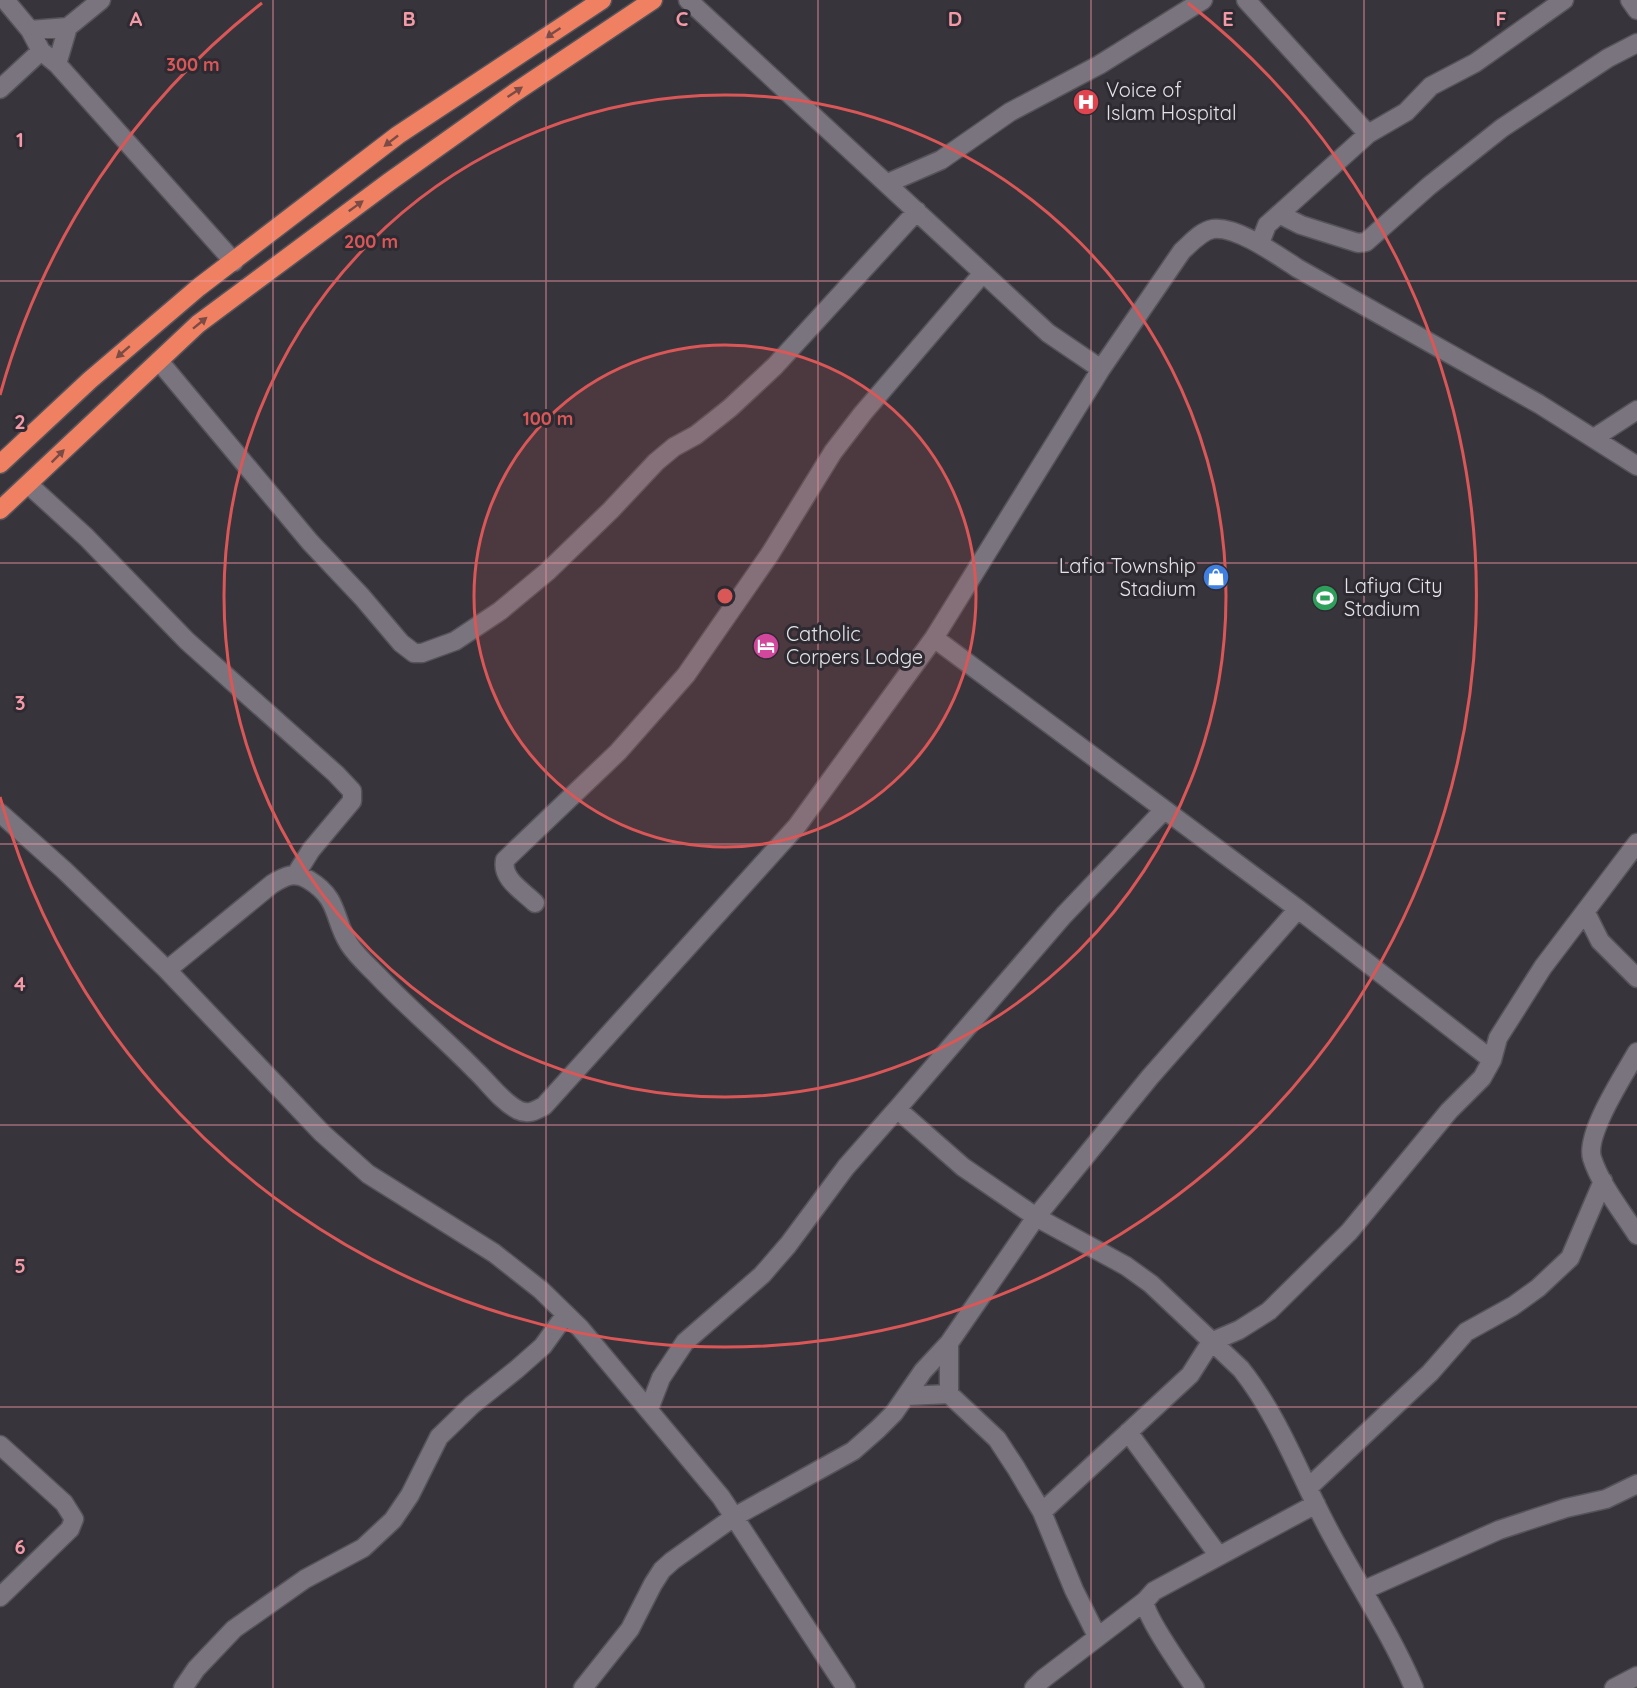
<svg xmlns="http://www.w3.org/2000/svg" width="1637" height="1688" viewBox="0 0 1637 1688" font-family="Quicksand,sans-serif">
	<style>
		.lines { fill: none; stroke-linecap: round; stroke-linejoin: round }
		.minor-casing { stroke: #56535a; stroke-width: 21 }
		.highway-casing { stroke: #56535a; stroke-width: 21 }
		.minor { stroke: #79747e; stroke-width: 18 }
		.highway { stroke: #ef8061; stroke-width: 18 }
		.oneway { fill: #7b4c45 }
		.grid { fill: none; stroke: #f39aa7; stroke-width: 1.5; stroke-opacity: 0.55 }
		.ring { fill: none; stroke: #da5758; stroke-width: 3 }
		.labels { text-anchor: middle; stroke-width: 6; stroke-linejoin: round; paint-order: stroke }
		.poi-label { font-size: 20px; fill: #e5e3e8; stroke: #2e2a32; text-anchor: start }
		.grid-label { font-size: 20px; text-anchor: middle; font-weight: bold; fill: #f39aa7; stroke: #2e2a32; stroke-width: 6; stroke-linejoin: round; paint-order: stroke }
		.centre { fill: #da5758; stroke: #2e2a32; stroke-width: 3 }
		.ring-label { font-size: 18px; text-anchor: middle; font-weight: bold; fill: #da5758; stroke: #2e2a32; stroke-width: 6; stroke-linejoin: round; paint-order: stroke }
	</style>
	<rect width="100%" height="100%" fill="#38343c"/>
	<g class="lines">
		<defs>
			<path id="minor" d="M5 0 30 30 41 51 57 64 234 262
				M688 0 1048 333 1101 369 1182 251C1191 243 1201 231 1213 229 1237 226 1277 255 1297 268L1539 404 1637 466
				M1246 0 1368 134
				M1630 0 1637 10
				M30 30 68 27 101 0
				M57 64 68 27
				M0 89 41 51
				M888 183 941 160 1010 112 1099 65 1203 0
				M1279 214 1301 225 1358 243 1366 242 1429 186 1502 128 1608 58 1637 43
				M1260 243 1267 225 1368 134 1406 112 1431 86 1475 63 1564 0
				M159 361 310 542 362 597 401 643 414 653H422L455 641 500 611 548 571 611 510 656 462 674 447 696 435 730 408 775 366 917 211
				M1594 438 1637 410
				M29 485 86 537 187 641 336 774 352 791V801L311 850 296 874
				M934 638 1298 909 1492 1060
				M0 813 64 870 167 970 322 1133 368 1174 494 1253 541 1290 580 1328 721 1497 846 1688
				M535 903C523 891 501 879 505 860L618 752 686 675 770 554 833 452 863 413 983 273
				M1298 909 1150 1077 1036 1217 1126 1266 1151 1284 1241 1369C1280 1418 1301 1479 1331 1534 1359 1586 1391 1634 1414 1688
				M1586 913 1600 941 1637 978
				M167 970 272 884C285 876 294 871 309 880 340 899 333 919 349 944 356 955 367 965 377 975 408 1008 443 1037 475 1070 489 1083 501 1101 518 1110 528 1115 535 1111 544 1106L797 826 934 638 1101 369
				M1637 1052C1624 1075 1585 1134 1592 1158 1601 1186 1622 1211 1637 1235
				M897 1109 1064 915 1164 810
				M949 1394 997 1439 1016 1468 1042 1512 1074 1590 1097 1636
				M907 1396 949 1394V1343
				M1128 1432 1219 1556
				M0 1445 64 1503 74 1519 70 1529 0 1597
				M1308 1488 1430 1373 1466 1332 1513 1306 1538 1288 1570 1258 1603 1181
				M1042 1512 1190 1375 1211 1342 1239 1330 1269 1311 1349 1232 1449 1111 1482 1078 1492 1060 1498 1038 1543 967 1637 843
				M1364 1590 1499 1530 1566 1508 1606 1499 1637 1484
				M1145 1601C1144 1615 1185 1673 1195 1688
				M183 1688 196 1669 234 1629 305 1579 363 1548 393 1520 410 1495 439 1437 472 1405 517 1369 543 1346 566 1314
				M583 1688 630 1629 653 1584 662 1570 672 1561 734 1517 853 1451 878 1429 894 1413 923 1371 949 1343 1036 1217 963 1167 897 1109 846 1167 788 1245 762 1275 685 1342 661 1378 649 1409
				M1034 1688 1043 1679 1145 1601 1154 1591 1316 1504
				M1614 1688 1637 1676"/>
			<path id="highway" d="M0 464 90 380 199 287 398 135 602 0
				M0 510 198 324 389 182 514 93 653 0"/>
		</defs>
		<use href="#minor" class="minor-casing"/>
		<use href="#highway" class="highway-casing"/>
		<use href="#minor" class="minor"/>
		<use href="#highway" class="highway"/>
	</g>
	<defs><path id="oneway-solid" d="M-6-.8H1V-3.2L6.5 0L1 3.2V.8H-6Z" transform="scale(1.5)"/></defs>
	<g class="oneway">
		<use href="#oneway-solid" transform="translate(553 33) rotate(146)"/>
		<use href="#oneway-solid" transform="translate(515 92) rotate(-34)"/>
		<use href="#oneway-solid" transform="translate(391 141) rotate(142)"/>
		<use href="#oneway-solid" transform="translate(356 206) rotate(-36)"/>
		<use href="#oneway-solid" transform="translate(200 323) rotate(-39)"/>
		<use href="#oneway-solid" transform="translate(123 352) rotate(139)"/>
		<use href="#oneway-solid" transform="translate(58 456) rotate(-45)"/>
	</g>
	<path class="grid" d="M273 0V1688M546 0V1688M818 0V1688M1091 0V1688M1364 0V1688M0 281H1637M0 563H1637M0 844H1637M0 1125H1637M0 1407H1637"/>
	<circle cx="725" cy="596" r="251" fill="#da5758" fill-opacity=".12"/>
	<g class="ring">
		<circle cx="725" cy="596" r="251"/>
		<circle cx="725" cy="596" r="501"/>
		<path d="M0 395A752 752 0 0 1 262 3M1188 3A752 752 0 1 1 0 797"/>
	</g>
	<defs>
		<symbol id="hospital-disc" viewBox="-11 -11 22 22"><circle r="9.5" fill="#e0444e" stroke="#2e2a32"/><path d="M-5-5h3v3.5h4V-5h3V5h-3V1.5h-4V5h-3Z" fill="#fff"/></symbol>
		<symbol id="shop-disc" viewBox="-11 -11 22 22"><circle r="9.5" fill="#3f7fe0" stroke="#2e2a32"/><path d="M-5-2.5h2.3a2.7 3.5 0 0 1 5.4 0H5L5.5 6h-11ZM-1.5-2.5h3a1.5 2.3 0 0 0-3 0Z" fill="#fff"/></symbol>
		<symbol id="stadium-disc" viewBox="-11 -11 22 22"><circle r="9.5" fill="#2e9e5b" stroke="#2e2a32"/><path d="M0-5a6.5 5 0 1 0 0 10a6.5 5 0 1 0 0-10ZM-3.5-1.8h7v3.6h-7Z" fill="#fff"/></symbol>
		<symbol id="hotel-disc" viewBox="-11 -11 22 22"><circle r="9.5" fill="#d1479c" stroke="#2e2a32"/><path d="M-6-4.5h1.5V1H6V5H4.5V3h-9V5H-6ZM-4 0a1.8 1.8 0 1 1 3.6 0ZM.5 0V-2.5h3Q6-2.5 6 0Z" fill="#fff"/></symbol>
	</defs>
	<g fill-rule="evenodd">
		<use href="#hospital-disc" x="1071" y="87" width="30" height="30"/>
		<use href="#shop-disc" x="1201" y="562" width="30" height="30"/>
		<use href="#stadium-disc" x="1310" y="583" width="30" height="30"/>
		<use href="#hotel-disc" x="751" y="631" width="30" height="30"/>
	</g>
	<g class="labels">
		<g class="poi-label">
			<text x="1106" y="97">Voice of<tspan x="1106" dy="23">Islam Hospital</tspan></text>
			<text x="1196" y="573" text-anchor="end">Lafia Township<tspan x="1196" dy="23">Stadium</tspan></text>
			<text x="1344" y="593">Lafiya City<tspan x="1344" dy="23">Stadium</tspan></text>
			<text x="786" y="641">Catholic<tspan x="786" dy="23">Corpers Lodge</tspan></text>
		</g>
	</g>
	<g class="grid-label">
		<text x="136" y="26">A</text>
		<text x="409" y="26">B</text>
		<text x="682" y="26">C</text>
		<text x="955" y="26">D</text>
		<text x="1228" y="26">E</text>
		<text x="1501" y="26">F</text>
		<text x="20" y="147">1</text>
		<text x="20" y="429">2</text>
		<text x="20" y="710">3</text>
		<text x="20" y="991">4</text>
		<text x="20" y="1273">5</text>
		<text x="20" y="1554">6</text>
	</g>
	<circle cx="725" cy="596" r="9" class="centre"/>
	<g class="ring-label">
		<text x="193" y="71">300 m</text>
		<text x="371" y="248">200 m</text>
		<text x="548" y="425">100 m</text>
	</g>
</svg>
